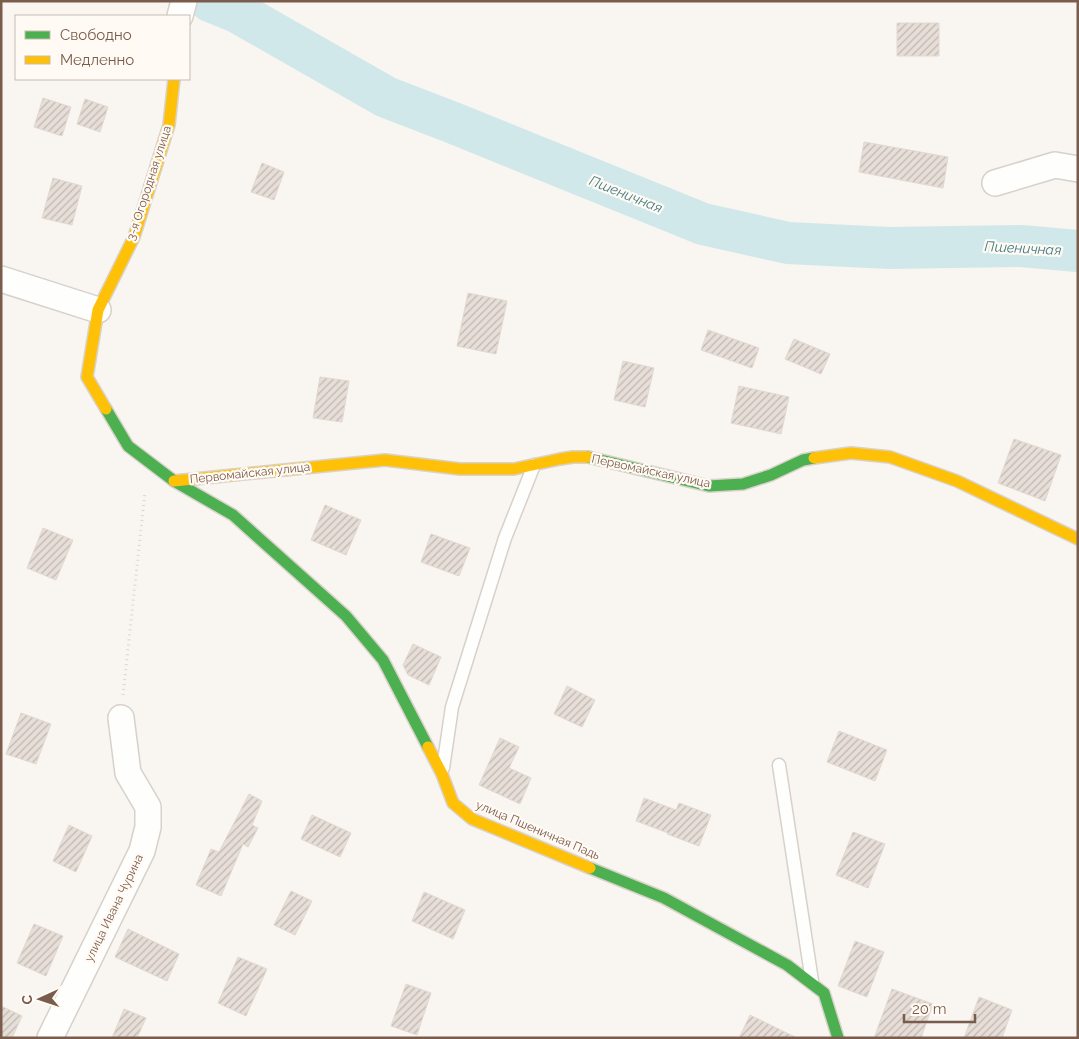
<svg xmlns="http://www.w3.org/2000/svg" width="1079" height="1039" viewBox="0 0 1079 1039" font-family="Raleway,sans-serif">
	<style>
		.lines { fill: none; stroke-linecap: round; stroke-linejoin: round }
		.river { stroke: #d0e8ea; stroke-width: 42 }
		.building { fill: url(#building-hatch); stroke: #e2d8d2 }
		.lane-casing { stroke: #d7d1cb; stroke-width: 15 }
		.street-casing { stroke: #d7d1cb; stroke-width: 28 }
		.fast-casing { stroke: #d9d2cb; stroke-width: 14 }
		.slow-casing { stroke: #d9d2cb; stroke-width: 14 }
		.path { stroke: #dcd5d0; stroke-width: 3; stroke-dasharray: 1 4; stroke-linecap: butt }
		.lane { stroke: #fefefd; stroke-width: 12 }
		.street { stroke: #fefefd; stroke-width: 25 }
		.fast { stroke: #4caf50; stroke-width: 11 }
		.slow { stroke: #ffc107; stroke-width: 11 }
		.labels { text-anchor: middle; stroke-width: 4.5; stroke-linejoin: round; paint-order: stroke }
		.street-label { font-size: 12px; fill: #7a5c4d; stroke: #fffaf3 }
		.water-label { font-size: 14px; font-style: italic; fill: #437c86; stroke: #fffaf3 }
	</style>
	<defs>
		<pattern id="building-hatch" width="6" height="6" patternUnits="userSpaceOnUse" patternTransform="scale(1.25)"><rect width="6" height="6" fill="#e6ded7"/><path d="M-1 1l2-2M0 6l6-6M5 7l2-2" fill="none" stroke="#bfb7b1"/></pattern>
	</defs>
	<rect width="100%" height="100%" fill="#f9f5f0"/>
	<g class="lines">
		<path class="river" d="M210 1 237 12 386 97 451 122 703 224 788 243 889 248 1021 246 1078 251"/>
	</g>
	<path class="building" d="M897 23H939V56H897Z
		M43 98 71 107 62 136 34 127Z
		M85 99 108 107 100 132 77 124Z
		M864 142 948 157 943 188 859 172Z
		M262 163 284 172 274 200 251 192Z
		M53 178 82 186 72 225 42 218Z
		M468 293 507 301 496 354 457 346Z
		M708 330 759 348 752 368 701 350Z
		M794 339 830 354 821 374 785 359Z
		M623 361 654 368 645 407 614 400Z
		M320 377 349 381 342 422 313 418Z
		M739 386 789 397 781 434 731 423Z
		M1014 439 1061 455 1045 501 998 483Z
		M325 505 361 520 346 555 311 540Z
		M43 528 73 540 56 580 27 568Z
		M431 534 470 548 459 576 421 562Z
		M413 644 441 657 429 685 408 675 403 665Z
		M567 686 595 700 582 727 554 714Z
		M21 713 51 724 36 764 6 754Z
		M839 731 887 750 875 781 827 762Z
		M500 738 519 747 509 768 531 778 520 804 479 785Z
		M249 794 262 801 252 825 258 828 248 847 243 844 221 896 196 885 211 849 219 852Z
		M644 798 676 810 679 803 711 815 699 846 667 834 668 833 636 821Z
		M312 815 351 833 340 857 301 839Z
		M69 825 92 836 76 872 53 861Z
		M853 832 885 844 868 888 836 875Z
		M291 891 312 901 295 935 274 925Z
		M424 892 465 910 453 939 412 921Z
		M34 924 63 936 46 976 17 963Z
		M128 929 179 954 167 981 115 957Z
		M855 941 884 952 867 997 838 986Z
		M238 957 267 969 246 1016 218 1003Z
		M406 984 431 993 417 1035 391 1026Z
		M892 989 933 1004 921 1038H874Z
		M979 997 1012 1010 1002 1038H964Z
		M1 1006 22 1016 12 1038H1Z
		M124 1009 146 1018 137 1038H112Z
		M750 1015 797 1038H739Z"/>
	<g class="lines">
		<defs>
			<path id="lane" d="M779 765 812 981
				M443 768 452 707 505 538 534 465"/>
			<path id="street" d="M180 16 184 1
				M995 183 1055 165 1078 169
				M1 279 98 310
				M50 1038 142 851 148 827V807L128 773 121 718"/>
			<path id="fast" d="M106 409 128 446 174 481 233 515 346 616 383 660 428 747
				M588 457 709 486 743 484 771 475 803 460 814 458
				M590 868 664 898 787 965 824 993 838 1038"/>
			<path id="slow" d="M106 409 87 377 98 310 134 237 169 125 174 79
				M814 458 851 453 890 457 957 481 1078 539
				M174 481 385 460 460 469H514L560 459 573 457H588
				M428 747 442 774 453 803 472 819 590 868"/>
		</defs>
		<use href="#lane" class="lane-casing"/>
		<use href="#street" class="street-casing"/>
		<use href="#fast" class="fast-casing"/>
		<use href="#slow" class="slow-casing"/>
		<path class="path" d="M123 695 145 492"/>
		<use href="#lane" class="lane"/>
		<use href="#street" class="street"/>
		<use href="#fast" class="fast"/>
		<use href="#slow" class="slow"/>
	</g>
	<g class="labels">
		<g class="street-label">
			<text transform="translate(149 183) rotate(-72)" y="4">3-я Огородная улица</text>
			<text transform="translate(651 471) rotate(12)" y="4">Первомайская улица</text>
			<text transform="translate(250 473) rotate(-6)" y="4">Первомайская улица</text>
			<text transform="translate(538 830) rotate(23)" y="4">улица Пшеничная Падь</text>
			<text transform="translate(114 908) rotate(-64)" y="4">улица Ивана Чурина</text>
		</g>
		<g class="water-label">
			<text transform="translate(626 194) rotate(22)" y="5">Пшеничная</text>
			<text transform="translate(1023 248) rotate(3)" y="5">Пшеничная</text>
		</g>
	</g>
	<rect width="1079" height="1039" fill="none" stroke="#7a5c4d" stroke-width="5"/>
	<rect x="15" y="15" width="175" height="65" fill="#fffaf3" stroke="#cabbb1"/>
	<rect x="25" y="31" width="25" height="8" fill="#4caf50" stroke="#cabbb1"/>
	<text x="60" y="40" font-size="15" fill="#7a5c4d">Свободно</text>
	<rect x="25" y="56" width="25" height="8" fill="#ffc107" stroke="#cabbb1"/>
	<text x="60" y="65" font-size="15" fill="#7a5c4d">Медленно</text>
	<g transform="translate(40 999) rotate(267)" stroke="#fffaf3" stroke-width="4" paint-order="stroke">
	<path d="M0-4L9 19L0 12L-9 19Z" fill="#7a5c4d"/>
	<text y="-8" font-size="14" font-weight="bold" text-anchor="middle" fill="#7a5c4d">С</text>
	</g>
	<path d="M904 1014v8h71v-8" fill="none" stroke="#7a5c4d" stroke-width="2.5"/>
	<text x="912" y="1014" font-size="15" fill="#7a5c4d" stroke="#fffaf3" stroke-width="4" paint-order="stroke">20 m</text>
</svg>
